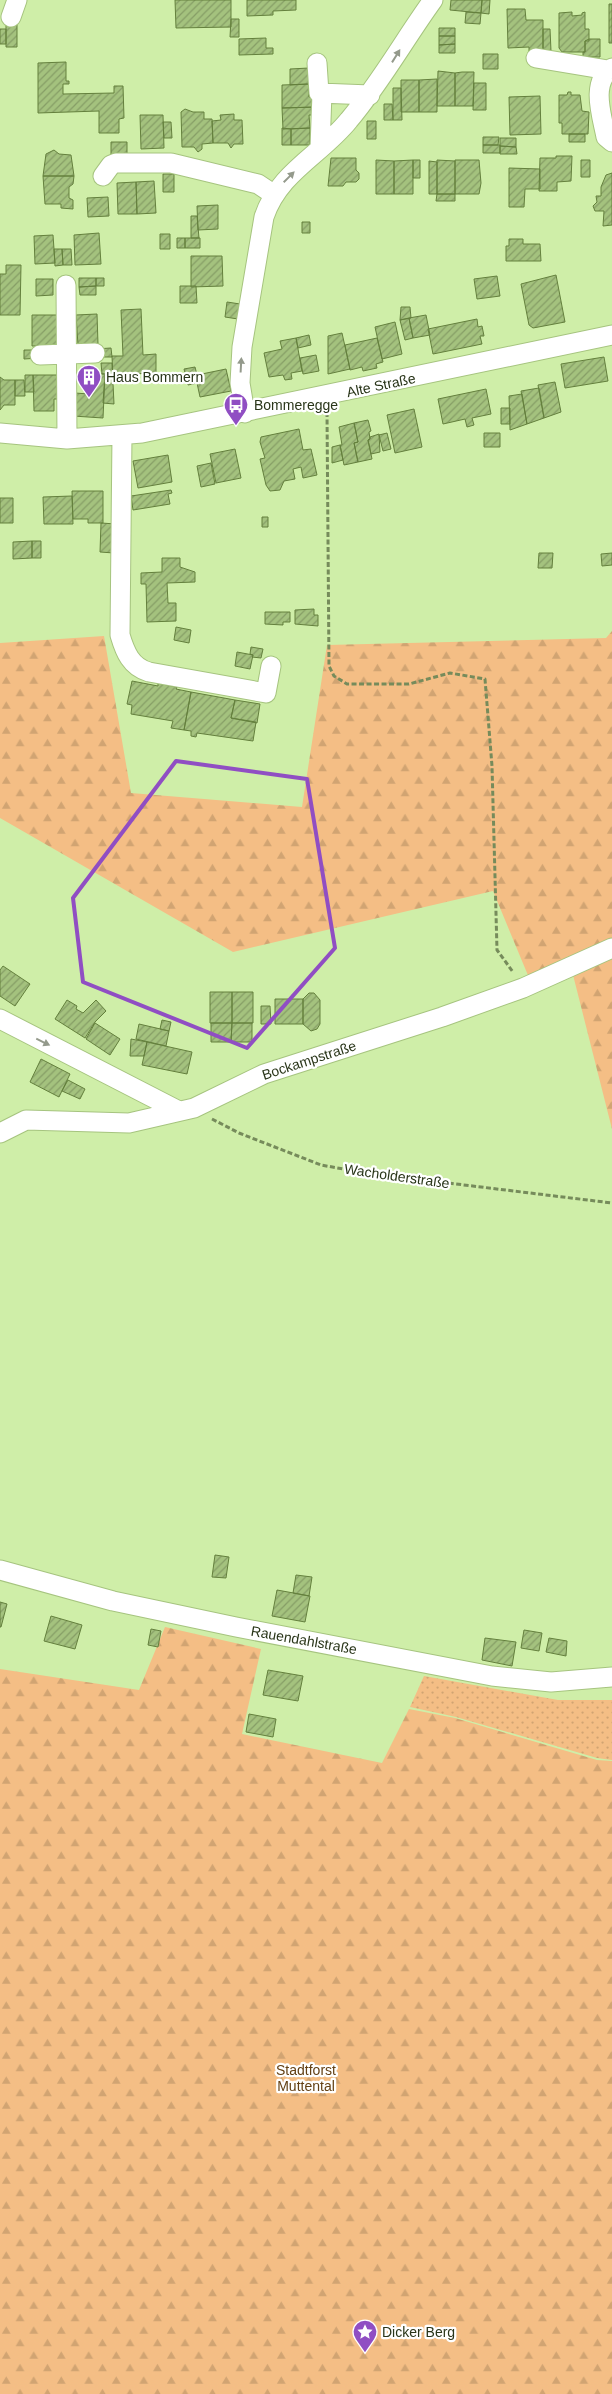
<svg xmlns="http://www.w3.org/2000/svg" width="612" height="2394" viewBox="0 0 612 2394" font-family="Arial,sans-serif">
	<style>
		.grass { fill: url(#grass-dots) }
		.forest { fill: url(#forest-firs) }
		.building { fill: url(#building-hatch); stroke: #64803d }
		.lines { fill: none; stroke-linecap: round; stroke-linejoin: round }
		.minor-casing { stroke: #a6c47f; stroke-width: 21 }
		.path { stroke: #768b5b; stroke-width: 3; stroke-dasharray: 5 2.5; stroke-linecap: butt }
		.minor { stroke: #fff; stroke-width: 19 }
		.oneway { fill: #949a8c }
		.marked { fill: none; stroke: #904ec3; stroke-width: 4; stroke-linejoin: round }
		.labels { text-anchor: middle; stroke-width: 4.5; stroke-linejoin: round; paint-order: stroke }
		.poi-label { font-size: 14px; fill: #293519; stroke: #fff; text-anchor: start }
		.street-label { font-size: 14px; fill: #293519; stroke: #fff }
		.park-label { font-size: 14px; fill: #634014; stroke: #fff }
	</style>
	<defs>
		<pattern id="grass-dots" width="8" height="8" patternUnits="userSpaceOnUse" patternTransform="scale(1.25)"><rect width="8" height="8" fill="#f4be85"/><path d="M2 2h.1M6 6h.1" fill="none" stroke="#d1a472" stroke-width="1.8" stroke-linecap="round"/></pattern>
		<pattern id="forest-firs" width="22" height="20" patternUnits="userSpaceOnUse" patternTransform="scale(1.25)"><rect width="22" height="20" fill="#f4be85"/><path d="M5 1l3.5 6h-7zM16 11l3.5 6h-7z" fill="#d1a472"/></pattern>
		<pattern id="building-hatch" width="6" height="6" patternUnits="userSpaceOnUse" patternTransform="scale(1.25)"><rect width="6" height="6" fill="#a4c27e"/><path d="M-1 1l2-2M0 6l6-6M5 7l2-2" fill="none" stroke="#869e66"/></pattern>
	</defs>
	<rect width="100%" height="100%" fill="#cfeea8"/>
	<path class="grass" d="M424 1676 558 1700H612V1760L597 1758 456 1717 410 1707Z"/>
	<path class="forest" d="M612 631V1129L571 967 532 985 493 891 233 952 0 818V643L104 636 131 793 302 807 327 645 606 638Z
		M165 1627 261 1649 242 1734 382 1763 409 1709 455 1718 597 1760 612 1761V2394H0V1669L139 1690Z"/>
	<path class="building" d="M175 0H231V27L176 28Z
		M247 0H296V10L273 11V15L247 16Z
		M451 0H482L481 13 450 10Z
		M482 0H490L489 14 481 13Z
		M609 4H612V43H609Z
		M507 9H525L526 20H543V51H529V47L508 48Z
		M466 12 481 13 480 24 465 23Z
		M572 12V16L582 15V13L585 12V29H589V41H585V52H562L559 48V13Z
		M231 19H239V37H230Z
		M6 25H17V47H6Z
		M439 28H455V36H439Z
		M0 29H6V44H0Z
		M543 29H550L551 51H543Z
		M439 36H455V44L439 45Z
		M266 38V48H273V54L239 55V39Z
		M589 39H600V57H583V52H585V41Z
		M455 44V53H439V45Z
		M483 54H498V69H483Z
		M66 62V81H69V84H63V94L114 93V86H123L124 118 119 119V133H99V111L38 113V63Z
		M309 68V84L290 85V69Z
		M438 71 455 73V106H437Z
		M462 72H474L473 106H455V73Z
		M437 79V112H419V80Z
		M401 80H419V112H401Z
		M474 83H486V110H473Z
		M309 84V97H316V107L282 108V85Z
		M393 88H401L402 120H393Z
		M568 92H571V95H580L582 111 589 112 588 134H562V123H559V95H567Z
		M540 96 541 134 510 135 509 97Z
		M384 104H392L393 120H384Z
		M316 107 317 115H309L310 128 283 129 282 108Z
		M185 109 193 112H204V119H212L213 143 202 144V149L198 152 194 147H182L181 112Z
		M234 114V120H242L243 144H234L231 148 228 143H213L212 121 221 120 220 115Z
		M140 115H163L164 148 141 149Z
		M367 121H376V139H367Z
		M163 122H171L172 138H164Z
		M282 128 291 129V145H282Z
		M310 128V145H291V129Z
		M569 134H585V142H569Z
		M483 137H499L498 145H483Z
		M500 138H516V147L500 146Z
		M111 142H127V155H111Z
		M483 145H500V153H483Z
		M500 146 516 147 517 154H500Z
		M54 150 59 154 71 155 74 176H43L46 154Z
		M556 156H572L571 181 557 182V191H539L540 158H556Z
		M331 158H356V170L359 173V179L356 182H346L343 186H328Z
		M376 160 394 161V194H376Z
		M413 160H420V178H413Z
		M413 160V194H394V161Z
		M437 160 455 161V194H437Z
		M455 160H479L481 183 479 194H455Z
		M581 160H590V177H581Z
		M429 161 437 162V194H429Z
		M509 168 540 169V189H525L524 207H509Z
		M612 173V225L603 226 604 211H595L593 206 597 202 596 196H601V187L606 175Z
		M163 174H174V192H163Z
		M43 176H74L73 184 69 187V198L73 200V209L61 208V204H45Z
		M154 181 156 213 137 214 136 182Z
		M136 182 137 214H118L117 183Z
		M437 194H455V201H436Z
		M108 197 109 216 88 217 87 198Z
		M218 205V229L198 230 197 206Z
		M191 216H197L199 238H191Z
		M302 222H310V233H302Z
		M99 233 101 264 75 265 74 235Z
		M160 234H170V249H160Z
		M53 235 55 263 35 264 34 236Z
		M177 238H185V248H177Z
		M185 238H200V248H185Z
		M509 239H523V244H540L541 261H506V246H509Z
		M54 249H62L63 265 55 266Z
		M62 249H71L72 265H63Z
		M191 256H222L223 286 191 287Z
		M6 265H21L20 315H0V274H6Z
		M556 275 565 322 533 328 529 325 521 284Z
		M497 276 500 296 477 299 474 279Z
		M79 278H96V286L79 287Z
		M96 278H104V286H96Z
		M36 279H53V295L36 296Z
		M96 286V295H80L79 287Z
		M180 286H196L197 303H180Z
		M227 302 240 304 238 319 225 317Z
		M401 307H410L411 318 400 320Z
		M141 309 143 355 156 354V373L129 374V378L113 379 112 356H123L121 310Z
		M97 314 98 344 78 345 76 315Z
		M32 315H57V346H32Z
		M426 315 430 335 413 338 409 318Z
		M409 318 413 338 405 340 400 320Z
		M477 319 478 327 482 326 484 336H480L482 344 433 354 428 329Z
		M395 322 402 354 382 359 375 327Z
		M342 333 350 369 328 374V336Z
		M309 335 311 345 298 348 296 338Z
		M296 338 302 371 291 373 292 379 285 380 283 375 269 377 264 353 282 349 280 341Z
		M377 338 383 362 376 364 377 368 363 371 362 367 350 370 345 345Z
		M111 348 112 357H95V349Z
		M24 350H40V358L24 359Z
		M316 355 319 371 303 374 300 358Z
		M604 357 608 381 565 388 561 364Z
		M101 363H112L114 404 103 403 105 374H102Z
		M195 367 197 375 226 369 231 391 200 397 197 383 188 385 184 369Z
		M90 373 105 374 103 418 73 416 75 393 89 394Z
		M25 375H33L34 392H25Z
		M33 375H58V399H54V411H34Z
		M0 377 4 380H15V405H4L0 410Z
		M15 380H24L25 396H15Z
		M555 382 561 412 544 418 538 385Z
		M539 388 544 418 527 424 521 391Z
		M486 389 491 414 472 418 474 425 467 427 465 419 443 424 438 399Z
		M522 394 527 424 510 430 509 396Z
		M501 408H510V424H501Z
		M414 409 422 447 395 453 387 415Z
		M368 420 371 431 369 432 370 439 368 440 372 459 358 462 354 443 358 442 354 423Z
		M354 423 358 442 354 443 358 462 344 465 340 445H342L339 427Z
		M299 429 303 450 311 449 317 475 303 478 301 467 293 469 295 479 284 481 280 490 270 491 266 485 260 459 265 458 260 442 261 437Z
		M387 433 391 449 383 451 379 435Z
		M484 433H500V447H484Z
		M379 434 380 452 371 454 368 440 370 439V437Z
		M340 445 343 460 332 463V447Z
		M235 449 241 478 216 483 210 454Z
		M168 455 172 482 138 488 133 461Z
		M211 463 215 484 201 487 197 466Z
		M171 490 172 493 168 494 170 504 133 510 131 496Z
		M72 491H103V523H88V519H73Z
		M72 496 73 524H44L43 497Z
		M0 498H13V523H0Z
		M262 517H268V527H262Z
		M101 523 116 524 114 553 100 552Z
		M32 541H41V558H32Z
		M32 541V558L13 559V542Z
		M539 553H553L552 568H538Z
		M612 553V565L602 566 601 554Z
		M162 558H180V567L195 572V582L167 583 168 603H176V621L147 622 146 584H141V573L162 572Z
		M314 609V615H318V626L295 624V610Z
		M265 612H290V622H283V625L265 624Z
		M176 627 191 630 189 643 174 640Z
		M251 647 263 649 261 658 252 657 253 655 250 654Z
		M237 652 253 655 250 669 235 666Z
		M132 681 158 686V683L167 685 177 687 176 689 191 692 184 730 171 728 173 721 131 714 132 705 127 704Z
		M191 692 235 700 231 718 256 722 253 741 197 733 196 737 191 736V731L184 730Z
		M235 700 260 704 257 723 231 718Z
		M3 966 30 984 15 1006 0 996V970Z
		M210 992H232V1023H210Z
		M232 992H253V1023H232Z
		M309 993H314L320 1000V1024L317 1029 311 1031 303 1024V999Z
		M275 999H303V1024H275Z
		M67 1000 77 1006 76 1009 83 1013 96 1000 106 1011 95 1022 85 1038 55 1019Z
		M261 1006H270L271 1024H261Z
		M162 1020 171 1022 169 1031 160 1029Z
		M95 1023 120 1039 110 1055 86 1039Z
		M211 1023H232L231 1042H211Z
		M232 1023H252V1042H231Z
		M139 1024 169 1031 166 1046 136 1039Z
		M131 1039 147 1042 144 1056H130Z
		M147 1042 192 1052 187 1074 142 1065Z
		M41 1059 70 1074 59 1097 30 1082Z
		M68 1080 85 1089 80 1099 62 1091Z
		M215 1555 229 1557 226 1578 212 1577Z
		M296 1575 312 1577 309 1596 293 1593Z
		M277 1590 310 1596 305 1622 272 1616Z
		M0 1602 7 1604 1 1627H0Z
		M51 1616 82 1625 75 1649 44 1641Z
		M151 1629 161 1631 158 1647 148 1645Z
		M524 1630 542 1633 539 1651 521 1648Z
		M485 1638 516 1642 512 1666 482 1660Z
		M549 1638 567 1641 566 1656 546 1652Z
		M268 1670 303 1676 298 1701 263 1695Z
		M249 1714 276 1719 273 1737 246 1732Z"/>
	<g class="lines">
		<defs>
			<path id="minor" d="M11 17 17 0
				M536 58 608 70
				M317 63 319 93 370 95
				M612 68C590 82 602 116 606 137L612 142
				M320 148 322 93
				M103 176 111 165 116 163H171L258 184 273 194
				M66 285 67 439
				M40 355 95 353
				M245 413 240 383 242 347 264 217C279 172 321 155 349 120 381 82 404 40 433 0
				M0 433 67 439 142 433 612 335
				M122 435 120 635C125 652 131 667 149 672L266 693 271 666
				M0 1019 177 1110
				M0 1133 26 1120 129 1123 194 1108 264 1074 442 1017 523 988 612 948
				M0 1570 113 1601 236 1627 492 1676 551 1682 612 1677"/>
		</defs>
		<use href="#minor" class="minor-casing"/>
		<path class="path" d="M327 412 329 666 334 676 347 684H409L450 673 485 679 492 766 497 950 513 972
			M212 1119 239 1133 321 1165 366 1173 612 1203"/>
		<use href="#minor" class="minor"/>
	</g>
	<defs><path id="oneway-solid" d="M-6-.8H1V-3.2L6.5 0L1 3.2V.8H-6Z" transform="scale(1.25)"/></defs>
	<g class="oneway">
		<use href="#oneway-solid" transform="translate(396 56) rotate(-58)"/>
		<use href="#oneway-solid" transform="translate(289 177) rotate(-45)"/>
		<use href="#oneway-solid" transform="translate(241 365) rotate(-87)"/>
		<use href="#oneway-solid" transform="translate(43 1042) rotate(26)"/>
	</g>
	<path class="marked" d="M176 761 307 779 335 948 247 1048 83 982 73 898Z"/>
	<defs>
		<symbol id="building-pin" viewBox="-11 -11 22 30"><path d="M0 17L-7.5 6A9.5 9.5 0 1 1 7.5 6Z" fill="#904ec3" stroke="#fff"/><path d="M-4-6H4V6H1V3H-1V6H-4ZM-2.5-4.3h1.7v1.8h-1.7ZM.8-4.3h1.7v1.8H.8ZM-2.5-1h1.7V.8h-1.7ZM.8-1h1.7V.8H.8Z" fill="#fff"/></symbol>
		<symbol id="bus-pin" viewBox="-11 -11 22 30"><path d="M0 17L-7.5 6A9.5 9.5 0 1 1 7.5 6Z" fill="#904ec3" stroke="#fff"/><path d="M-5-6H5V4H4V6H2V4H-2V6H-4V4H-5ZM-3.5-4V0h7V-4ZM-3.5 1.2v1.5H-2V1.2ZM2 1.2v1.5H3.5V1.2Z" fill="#fff"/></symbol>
		<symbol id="sight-pin" viewBox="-11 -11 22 30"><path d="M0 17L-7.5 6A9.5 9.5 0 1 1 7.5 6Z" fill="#904ec3" stroke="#fff"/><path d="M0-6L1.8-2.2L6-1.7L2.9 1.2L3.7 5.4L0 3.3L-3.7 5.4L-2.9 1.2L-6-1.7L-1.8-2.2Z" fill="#fff"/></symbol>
	</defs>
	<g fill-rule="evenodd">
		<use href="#building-pin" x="75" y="363" width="28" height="38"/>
		<use href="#bus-pin" x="222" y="391" width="28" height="38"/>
		<use href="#sight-pin" x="351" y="2318" width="28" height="38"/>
	</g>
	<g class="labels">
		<g class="poi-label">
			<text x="106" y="382">Haus Bommern</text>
			<text x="254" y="410">Bommeregge</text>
			<text x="382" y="2337">Dicker Berg</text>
		</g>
		<g class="street-label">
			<text transform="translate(381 385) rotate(-12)" y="5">Alte Straße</text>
			<text transform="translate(309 1060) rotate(-18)" y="5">Bockampstraße</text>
			<text transform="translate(397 1176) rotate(8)" y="5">Wacholderstraße</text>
			<text transform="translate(304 1640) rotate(10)" y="5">Rauendahlstraße</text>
		</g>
		<g class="park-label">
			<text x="306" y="2075">Stadtforst<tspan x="306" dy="16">Muttental</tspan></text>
		</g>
	</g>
</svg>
